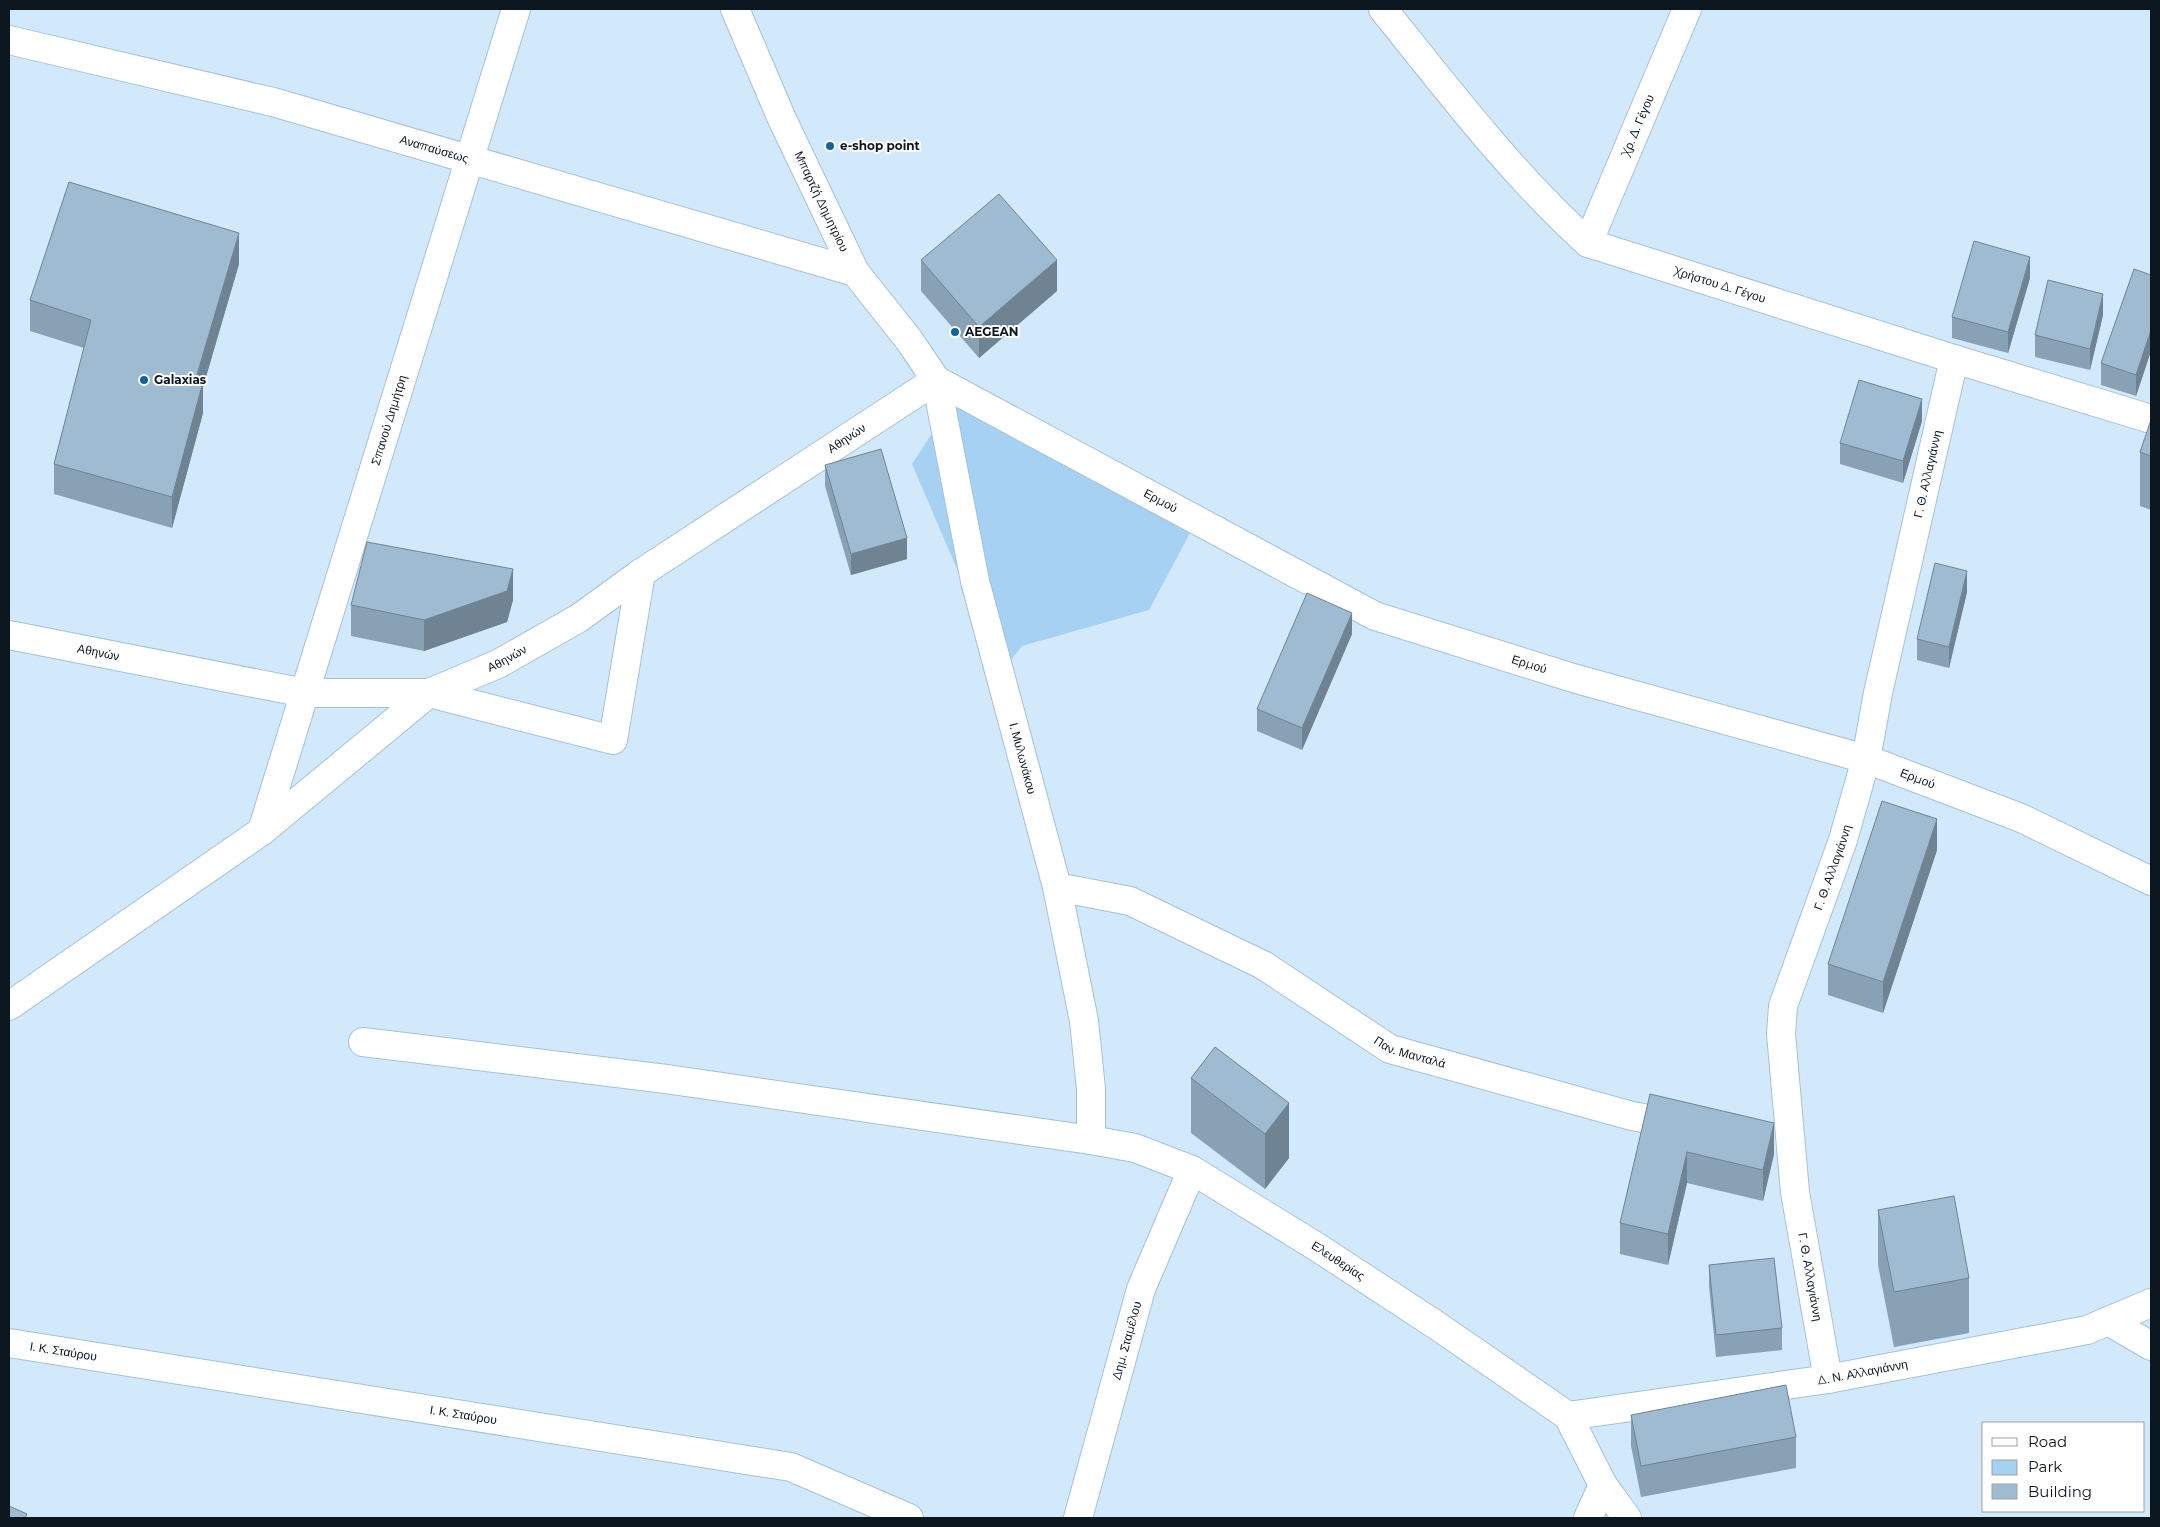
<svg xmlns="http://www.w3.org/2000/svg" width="2160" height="1527" viewBox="0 0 2160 1527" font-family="Montserrat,sans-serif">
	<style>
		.green { fill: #a7d1f2 }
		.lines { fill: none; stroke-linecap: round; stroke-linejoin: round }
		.minor-casing { stroke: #a5c1d8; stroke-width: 30 }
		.major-casing { stroke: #a5c1d8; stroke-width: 30 }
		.minor { stroke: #fff; stroke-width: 28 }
		.major { stroke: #fff; stroke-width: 28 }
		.wall { fill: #89a1b5 }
		.shaded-wall { fill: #6f8393 }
		.building { fill: #9fbbd2; stroke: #6f8393 }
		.poi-dot { fill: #146496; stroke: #fff; stroke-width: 2 }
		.labels { text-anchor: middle; stroke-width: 4; stroke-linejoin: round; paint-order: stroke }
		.street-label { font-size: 12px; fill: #0b161e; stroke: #fff }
		.poi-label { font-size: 12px; font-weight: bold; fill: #0b161e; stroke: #fff; text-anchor: start }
	</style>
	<rect width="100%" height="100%" fill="#d2e9fc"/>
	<path class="green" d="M959 392 1197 520 1149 610 1022 646 1001 672 912 464Z"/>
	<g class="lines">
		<defs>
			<g id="minor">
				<path id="s1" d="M735 9 782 119 855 272"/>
				<path id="s2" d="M1383 9C1448 90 1511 173 1588 243L1954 359 2151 419"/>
				<path id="s3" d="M1588 243 1687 9"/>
				<path id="s4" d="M262 831 516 9"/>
				<path id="s5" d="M1057 887 1130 901 1263 965 1390 1049 1632 1116 1681 1125"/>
				<path d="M9 1006 262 831 429 693 613 740 641 573"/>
				<path d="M363 1042 666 1079 1091 1140"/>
				<path d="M2108 1321 2151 1346"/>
				<path id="s6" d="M9 1343 791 1467 909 1518"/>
				<path id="s7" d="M1828 1379 1795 1192 1781 1034 1783 1006 1843 840 1866 759 1878 693 1954 359"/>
				<path id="s8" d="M1568 1416 1828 1379 2087 1330 2151 1303"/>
				<path id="s9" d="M1078 1518 1141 1289 1192 1170"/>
				<path d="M1588 1518 1603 1485"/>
			</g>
			<g id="major">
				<path id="s10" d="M9 40 273 102 855 272 909 340 936 380 975 581 1057 887 1084 1021 1091 1089V1140L1135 1148 1192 1170 1317 1247 1436 1325 1568 1416 1603 1485 1627 1518"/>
				<path id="s11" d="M936 380 1375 616 1573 678 1866 759 2021 818 2151 881"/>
				<path id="s12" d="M9 635 305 693H429L498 664 579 618 641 573 936 380"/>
			</g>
		</defs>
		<use href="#minor" class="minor-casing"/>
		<use href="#major" class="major-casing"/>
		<use href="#minor" class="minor"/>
		<use href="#major" class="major"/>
	</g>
	<path class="wall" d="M921 260 1057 291 979 358 921 291Z
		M239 264 203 387V413L172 528 54 494V464L84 348 30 331V300Z
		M2151 275V351L2136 396 2101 385V363Z
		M2030 278 2008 353 1952 338V317Z
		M2103 315 2090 370 2035 357V335Z
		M1922 421 1903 483 1840 464V443Z
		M2140 452 2151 456V510L2140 506Z
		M825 465 907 559 851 575 825 486Z
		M1967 592 1949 668 1917 660V639Z
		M513 600 507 622 424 651 351 636V605Z
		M1352 634 1302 750 1257 731V709Z
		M1937 850 1883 1013 1828 995V964Z
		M1191 1078 1289 1103V1158L1265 1189 1191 1133Z
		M1650 1094 1774 1154 1763 1201 1687 1183 1668 1265 1620 1254V1223Z
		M1878 1210 1969 1278V1333L1894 1347 1878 1265Z
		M1709 1265 1782 1328V1350L1716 1357 1709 1286Z
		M1631 1415 1796 1437V1468L1641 1497 1631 1446Z"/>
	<path class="shaded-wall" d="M239 233V264L203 387V413L172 528V497L196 378Z
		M2030 257V278L2008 353V332Z
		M1057 260V291L979 358V327Z
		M2103 294V315L2090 370V349Z
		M2151 330V351L2136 396V375Z
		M1922 399V421L1903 483V461Z
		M907 538V559L851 575V554Z
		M513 569V600L507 622 424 651V620Z
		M1967 571V592L1949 668V647Z
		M1352 613V634L1302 750V728Z
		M1937 819V850L1883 1013V982Z
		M1289 1103V1158L1265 1189V1134Z
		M1774 1123V1154L1763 1201V1170Z
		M1687 1152V1183L1668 1265V1234Z"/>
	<path class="building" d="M69 182 239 233 196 378 203 382 172 497 54 464 91 320 30 300Z
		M999 194 1057 260 979 327 921 260Z
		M1974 241 2030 257 2008 332 1952 317Z
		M2134 269 2151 275V330L2136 375 2101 363Z
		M2048 280 2103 294 2090 349 2035 335Z
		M1859 380 1922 399 1903 461 1840 443Z
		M2151 420V456L2140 452Z
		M881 449 907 538 851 554 825 465Z
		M367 542 513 569 507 591 424 620 351 605Z
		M1935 563 1967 571 1949 647 1917 639Z
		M1307 593 1352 613 1302 728 1257 709Z
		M1882 801 1937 819 1883 982 1828 964Z
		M1215 1047 1289 1103 1265 1134 1191 1078Z
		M1650 1094 1774 1123 1763 1170 1687 1152 1668 1234 1620 1223Z
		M1954 1196 1969 1278 1894 1292 1878 1210Z
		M1774 1258 1782 1328 1716 1335 1709 1265Z
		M1786 1385 1796 1437 1641 1466 1631 1415Z
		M9 1506 27 1514 25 1518H9Z"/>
	<g class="poi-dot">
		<circle cx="830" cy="146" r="5"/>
		<circle cx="955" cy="332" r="5"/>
		<circle cx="144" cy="380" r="5"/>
	</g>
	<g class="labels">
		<g class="street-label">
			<text dy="4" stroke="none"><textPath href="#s3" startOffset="128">Χρ. Δ. Γέγου</textPath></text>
			<text dy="4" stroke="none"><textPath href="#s10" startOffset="439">Αναπαύσεως</textPath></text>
			<text dy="4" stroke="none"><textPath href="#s1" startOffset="211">Μπαρτζή Δημητρίου</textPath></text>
			<text dy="4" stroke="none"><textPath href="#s2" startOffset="450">Χρήστου Δ. Γέγου</textPath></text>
			<text dy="4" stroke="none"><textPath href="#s4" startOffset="430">Σπανού Δημήτρη</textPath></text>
			<text dy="4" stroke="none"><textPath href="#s12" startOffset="916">Αθηνών</textPath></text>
			<text dy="4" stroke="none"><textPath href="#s7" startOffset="929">Γ. Θ. Αλλαγιάννη</textPath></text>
			<text dy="4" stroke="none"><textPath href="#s11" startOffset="255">Ερμού</textPath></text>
			<text dy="4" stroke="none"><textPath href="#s12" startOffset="91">Αθηνών</textPath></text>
			<text dy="4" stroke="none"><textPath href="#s12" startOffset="511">Αθηνών</textPath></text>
			<text dy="4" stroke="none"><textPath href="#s11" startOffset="660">Ερμού</textPath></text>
			<text dy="4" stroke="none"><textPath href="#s10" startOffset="1401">Ι. Μυλωνάκου</textPath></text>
			<text dy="4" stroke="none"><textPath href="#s11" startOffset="1065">Ερμού</textPath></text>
			<text dy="4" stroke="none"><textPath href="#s7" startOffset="524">Γ. Θ. Αλλαγιάννη</textPath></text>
			<text dy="4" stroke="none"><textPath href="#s5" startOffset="394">Παν. Μανταλά</textPath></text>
			<text dy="4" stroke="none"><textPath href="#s10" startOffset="2068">Ελευθερίας</textPath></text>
			<text transform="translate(1810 1277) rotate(80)" y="4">Γ. Θ. Αλλαγιάννη</text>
			<text dy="4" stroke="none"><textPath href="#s9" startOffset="184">Δημ. Σταμέλου</textPath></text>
			<text dy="4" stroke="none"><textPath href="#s6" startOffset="55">Ι. Κ. Σταύρου</textPath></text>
			<text dy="4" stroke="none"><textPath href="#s8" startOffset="298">Δ. Ν. Αλλαγιάννη</textPath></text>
			<text dy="4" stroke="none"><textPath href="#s6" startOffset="460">Ι. Κ. Σταύρου</textPath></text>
		</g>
		<g class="poi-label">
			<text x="840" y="150">e-shop point</text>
			<text x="965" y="336">AEGEAN</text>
			<text x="154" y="384">Galaxias</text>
		</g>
	</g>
	<rect width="2160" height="1527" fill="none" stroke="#0b161e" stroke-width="20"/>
	<rect x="1982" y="1422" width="162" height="90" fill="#ffffff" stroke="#9da2a5"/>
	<rect x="1992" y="1438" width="25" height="8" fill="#ffffff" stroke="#9da2a5"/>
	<text x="2028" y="1447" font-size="15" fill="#0b161e">Road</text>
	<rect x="1992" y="1460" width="25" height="15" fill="#a7d1f2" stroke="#9da2a5"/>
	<text x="2028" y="1472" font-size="15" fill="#0b161e">Park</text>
	<rect x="1992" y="1484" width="25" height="15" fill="#9fbbd2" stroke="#9da2a5"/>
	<text x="2028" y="1497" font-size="15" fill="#0b161e">Building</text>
</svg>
